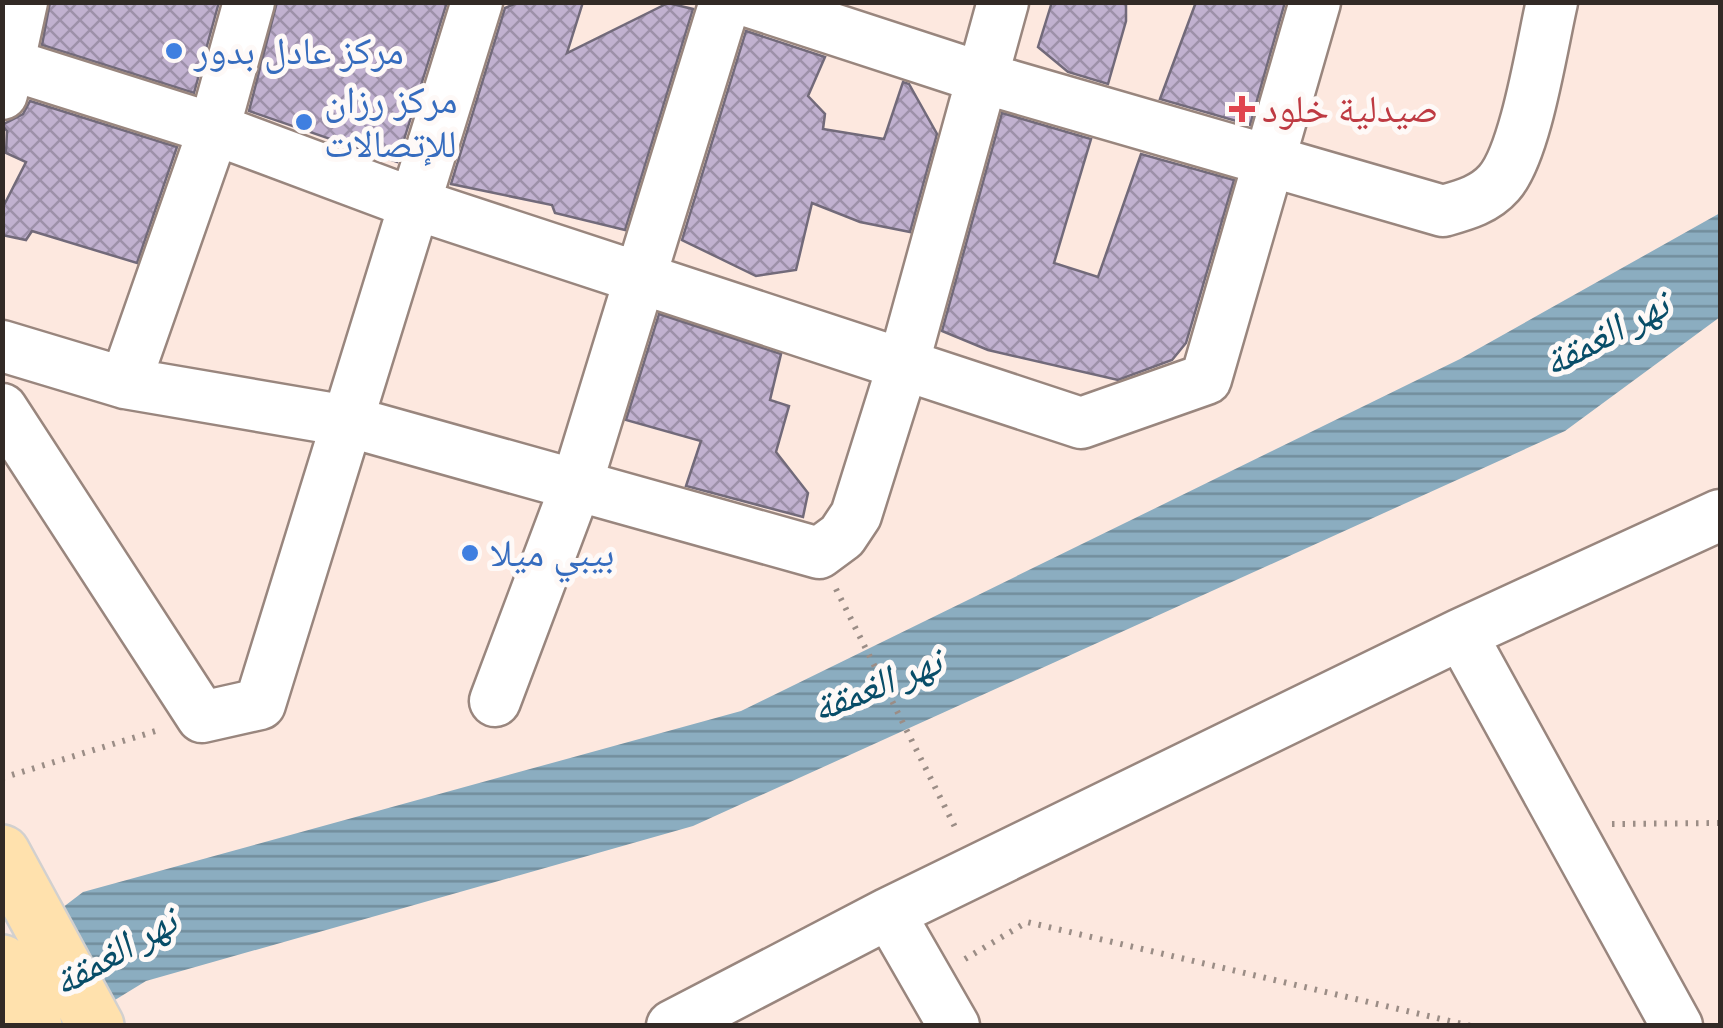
<svg xmlns="http://www.w3.org/2000/svg" width="1723" height="1028" viewBox="0 0 1723 1028" font-family="Karla,'Noto Naskh Arabic',sans-serif">
	<style>
		.water { fill: url(#water-rules) }
		.building { fill: url(#building-cross-hatch); stroke: #726a7a; stroke-width: 2.5 }
		.lines { fill: none; stroke-linecap: round; stroke-linejoin: round }
		.minor-casing { stroke: #99867e; stroke-width: 55 }
		.major-casing { stroke: #d2d0cf; stroke-width: 60 }
		.path { stroke: #9b8d86; stroke-width: 6; stroke-dasharray: 2.5 8; stroke-linecap: butt }
		.minor { stroke: #fff; stroke-width: 50 }
		.major { stroke: #ffe1ad; stroke-width: 55 }
		.shop-dot { fill: #3f7fe0; stroke: #fef9f7; stroke-width: 4 }
		.health-dot { fill: #e0444e; stroke: #fef9f7; stroke-width: 4 }
		.labels { text-anchor: middle; stroke-width: 10; stroke-linejoin: round; paint-order: stroke }
		.shop-label { font-size: 38px; fill: #366cbe; stroke: #fef9f7; text-anchor: start }
		.health-label { font-size: 38px; fill: #be3a42; stroke: #fef9f7; text-anchor: start }
		.water-label { font-size: 40px; font-style: italic; fill: #084d68; stroke: #fef9f7 }
	</style>
	<defs>
		<pattern id="water-rules" width="6" height="5" patternUnits="userSpaceOnUse" patternTransform="scale(2.5)"><rect width="6" height="5" fill="#8badc0"/><path d="M0 2.5h6" fill="none" stroke="#728d9c"/></pattern>
		<pattern id="building-cross-hatch" width="8" height="8" patternUnits="userSpaceOnUse" patternTransform="scale(2.5)"><rect width="8" height="8" fill="#c1b1d0"/><path d="M0 0l8 8M0 8l8-8" fill="none" stroke="#9d90a9"/></pattern>
	</defs>
	<rect width="100%" height="100%" fill="#fde8df"/>
	<path class="water" d="M1720 213V317L1565 431 693 826 146 981 74 1025 3 1026V953L83 892 741 711 1460 359Z"/>
	<path class="building" d="M50 2H219L194 93 42 45Z
		M277 2H447L397 162 249 111Z
		M519 2H583L567 53 668 3 693 9 625 230 555 213 552 205 451 184 505 8Z
		M1052 2H1126V21L1108 84 1068 72 1038 47Z
		M1196 2H1285L1250 125 1160 99Z
		M746 31 825 57 808 96 825 114 823 129 884 139 903 82 909 84 937 134 910 232 860 222 812 203 796 270 756 276 682 240Z
		M30 101 177 147 137 263 32 231 26 240 2 235V209L26 162 6 153 7 131 2 125 23 114Z
		M1002 113 1091 139 1054 263 1098 277 1141 154 1234 180 1186 343 1172 360 1118 380 988 350 942 331Z
		M659 314 781 354 770 400 789 406 776 452 808 493 803 517 686 486 701 441 626 420Z"/>
	<g class="lines">
		<defs>
			<path id="minor" d="M750 2 980 77 1443 211C1464 205 1484 200 1499 183 1526 153 1542 45 1552 2
				M2 62 214 129 415 204 1081 423 1206 379 1315 2
				M2 94 22 2
				M2 346 125 383 347 421 819 553 842 536 856 515 903 365 1003 2
				M125 383 214 129 249 2
				M2 409 202 717 260 704 477 2
				M1461 634 1677 1026
				M495 701 576 486 725 2
				M889 913 954 1026
				M672 1026 889 913 1461 634 1720 515"/>
			<path id="major" d="M2 853 96 1026
				M2 963 34 1026"/>
		</defs>
		<use href="#minor" class="minor-casing"/>
		<use href="#major" class="major-casing"/>
		<path class="path" d="M836 589 958 833
			M2 778 159 730
			M1612 824 1720 823
			M965 959 1027 922 1471 1026"/>
		<use href="#minor" class="minor"/>
		<use href="#major" class="major"/>
	</g>
	<g class="shop-dot">
		<circle cx="174" cy="51" r="10"/>
		<circle cx="304" cy="122" r="10"/>
		<circle cx="470" cy="553" r="10"/>
	</g>
	<path class="health-dot" d="M1237 94h10v10h10v10h-10v10h-10v-10h-10v-10h10z"/>
	<g class="labels">
		<g class="shop-label">
			<text x="194" y="64">مركز عادل بدور</text>
			<text x="324" y="113">مركز رزان<tspan x="324" dy="44">للإتصالات</tspan></text>
			<text x="490" y="566">بيبي ميلا</text>
		</g>
		<g class="health-label">
			<text x="1262" y="122">صيدلية خلود</text>
		</g>
		<g class="water-label">
			<text transform="translate(1605 333) rotate(-28)" y="14">نهر الغمقة</text>
			<text transform="translate(876 684) rotate(-22)" y="14">نهر الغمقة</text>
			<text transform="translate(114 951) rotate(-30)" y="14">نهر الغمقة</text>
		</g>
	</g>
	<rect width="1723" height="1028" fill="none" stroke="#322a26" stroke-width="10"/>
</svg>
